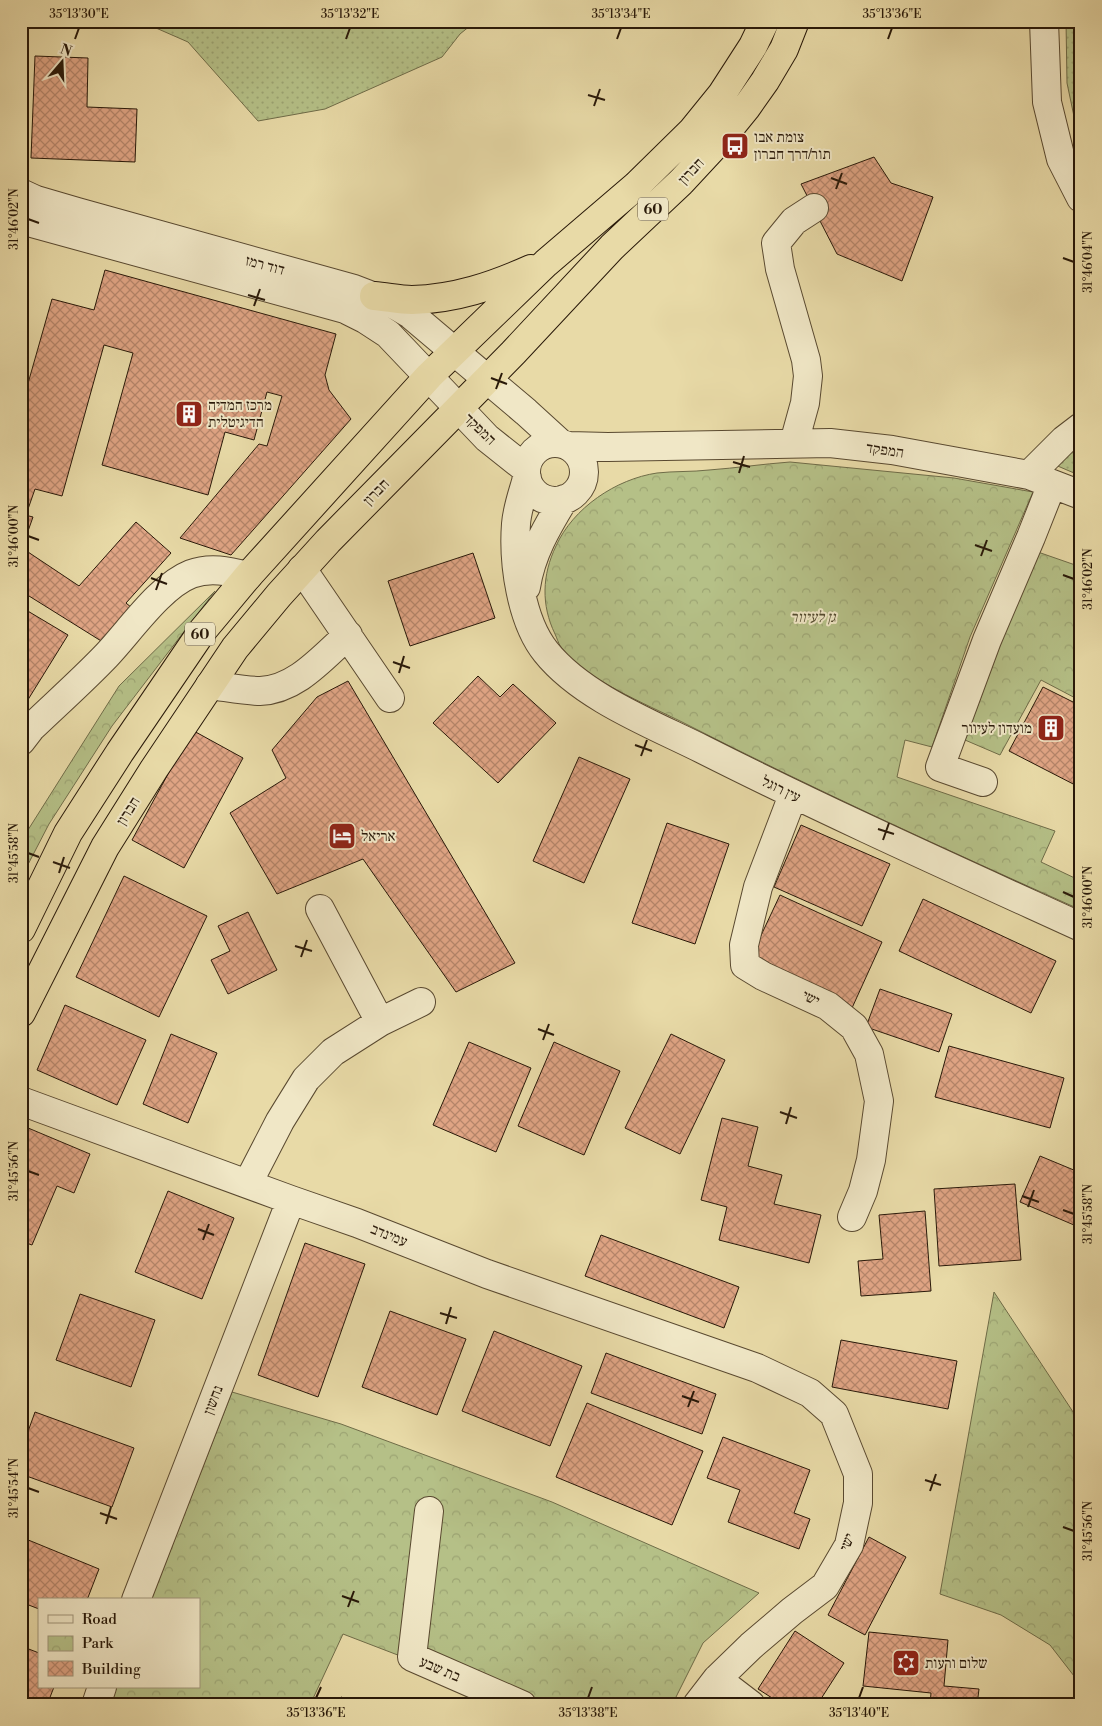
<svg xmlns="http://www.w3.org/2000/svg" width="1102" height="1726" viewBox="0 0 1102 1726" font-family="'Libre Bodoni','Frank Ruhl Libre',serif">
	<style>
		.grass { fill: url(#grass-dots); stroke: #6f6c48 }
		.park { fill: url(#park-crowns); stroke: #6f6c48 }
		.building { fill: url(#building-cross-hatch); stroke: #291909 }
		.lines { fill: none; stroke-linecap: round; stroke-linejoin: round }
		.minor-casing { stroke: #594930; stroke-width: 30 }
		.highway-casing { stroke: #291909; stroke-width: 30 }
		.minor { stroke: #f0e7c6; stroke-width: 28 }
		.highway { stroke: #e8daa7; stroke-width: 28 }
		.ticks { fill: none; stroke: #291909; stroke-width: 2 }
		.labels { text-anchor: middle; stroke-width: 4; stroke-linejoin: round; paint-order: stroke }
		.shield { fill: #f0e7c6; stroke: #655742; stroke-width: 1 }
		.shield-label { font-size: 14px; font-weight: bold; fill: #291909 }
		.poi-label { font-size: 15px; fill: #291909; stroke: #f0e7c6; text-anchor: start }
		.street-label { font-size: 15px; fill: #291909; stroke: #f0e7c6 }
		.park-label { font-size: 15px; font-style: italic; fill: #534b2f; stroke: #f0e7c6 }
		.neatline { fill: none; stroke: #291909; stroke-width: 2 }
		.ticks-label { font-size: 12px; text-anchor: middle; fill: #291909 }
	</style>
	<defs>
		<pattern id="grass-dots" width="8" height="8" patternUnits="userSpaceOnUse" patternTransform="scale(1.25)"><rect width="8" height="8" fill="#b5c087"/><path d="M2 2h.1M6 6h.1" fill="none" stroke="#9ca473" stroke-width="1.8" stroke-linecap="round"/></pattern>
		<pattern id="park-crowns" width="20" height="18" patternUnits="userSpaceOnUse" patternTransform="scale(1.25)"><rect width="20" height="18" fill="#b5c087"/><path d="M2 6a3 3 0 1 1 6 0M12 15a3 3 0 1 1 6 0" fill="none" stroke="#9ca473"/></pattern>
		<pattern id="building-cross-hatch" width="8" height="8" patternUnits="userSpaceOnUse" patternTransform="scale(1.25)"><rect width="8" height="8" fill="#dfa484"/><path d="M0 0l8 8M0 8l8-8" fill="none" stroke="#b5856a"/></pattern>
	</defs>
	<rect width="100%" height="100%" fill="#e8daa7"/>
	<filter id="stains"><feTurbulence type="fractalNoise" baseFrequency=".004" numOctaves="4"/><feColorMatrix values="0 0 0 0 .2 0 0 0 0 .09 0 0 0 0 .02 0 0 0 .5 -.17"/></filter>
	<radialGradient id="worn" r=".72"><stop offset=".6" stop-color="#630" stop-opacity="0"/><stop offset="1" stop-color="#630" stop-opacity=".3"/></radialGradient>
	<path class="grass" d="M140 21H476L460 34 442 57 325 109 258 121 188 42Z
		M1066 21H1081V150L1067 83Z
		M1081 445V476L1053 464Z"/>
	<path class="park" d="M790 462 954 478 1033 492 970 637 932 747 905 740 897 777 1055 831 1041 862 1081 881V910C947 850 813 789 682 722 648 705 582 678 561 647 558 643 557 638 555 634 541 605 542 575 556 546 573 508 616 479 657 473 674 471 692 472 709 470 736 468 763 464 790 462Z
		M1035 551 1081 567V701L1041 680 1000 755 965 740Z
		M215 591 112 726 49 824 21 878V841L119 686Z
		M994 1292 1081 1424V1685L1050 1645 1001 1615 940 1594Z
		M232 1392 341 1424 552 1502 759 1593 703 1643 672 1705H528L343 1634 310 1705H261L258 1703 257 1705H110L117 1687H199V1600H151Z"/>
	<path class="building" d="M35 56 88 58 87 107 137 109 135 162 31 158Z
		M874 157 891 183 933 197 902 281 837 254 801 184Z
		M105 270 336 334 325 375 329 390 351 419 231 555 180 538 259 444 267 446 282 396 267 392 254 440 225 432 208 495 102 465 133 353 104 345 62 496 35 489 27 512 21 510V408L52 299 94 310Z
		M21 514 33 517 22 548 79 586 136 522 171 553 126 603 132 608 106 644 21 591Z
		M473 553 495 618 410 646 388 581Z
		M21 607 68 635 21 711Z
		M478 676 500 697 513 684 556 723 498 783 433 723Z
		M348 681 515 963 456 992 363 859 277 894 230 813 286 778 272 750 317 697Z
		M1043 687 1081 706V788L1009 751Z
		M192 730 243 758 184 868 132 840Z
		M579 757 630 779 584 883 533 861Z
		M667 823 729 844 695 944 632 923Z
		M801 825 890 864 862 926 774 887Z
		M124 876 207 916 159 1017 76 977Z
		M780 895 882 942 852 1008 749 961Z
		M923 899 1056 961 1031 1013 899 951Z
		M248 912 277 970 228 994 211 960 230 951 218 926Z
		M880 989 952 1014 939 1052 866 1027Z
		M65 1005 146 1040 117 1105 37 1070Z
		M171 1034 217 1053 188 1123 143 1104Z
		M671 1034 725 1060 680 1154 625 1128Z
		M469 1042 531 1068 496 1152 433 1125Z
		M554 1042 620 1071 584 1155 518 1126Z
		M949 1046 1064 1078 1050 1128 935 1097Z
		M1081 1067V1085L1074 1082Z
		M722 1118 758 1127 748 1166 782 1175 774 1204 821 1215 809 1263 719 1240 727 1207 701 1200Z
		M21 1125 90 1154 74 1193 57 1186 32 1245 21 1241Z
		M1040 1156 1081 1173V1228L1020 1202Z
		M1015 1184 1021 1260 939 1266 934 1189Z
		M168 1191 234 1218 202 1299 135 1272Z
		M925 1211 931 1291 861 1296 858 1261 883 1259 879 1215Z
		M601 1235 739 1287 724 1328 585 1276Z
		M305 1243 365 1264 318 1397 258 1375Z
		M80 1294 155 1320 131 1387 56 1360Z
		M390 1311 466 1339 437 1415 362 1387Z
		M494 1331 582 1366 550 1446 462 1411Z
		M841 1340 957 1361 948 1409 832 1387Z
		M606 1353 716 1394 702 1434 591 1393Z
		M587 1403 703 1451 672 1525 556 1477Z
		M35 1412 134 1448 112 1507 21 1474V1451Z
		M723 1437 810 1470 794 1513 810 1519 799 1549 728 1522 740 1490 707 1478Z
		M21 1537 99 1569 87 1600H39V1609L21 1602Z
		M869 1537 906 1557 865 1635 828 1615Z
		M795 1631 844 1663 817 1705H783L758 1689Z
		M869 1632 948 1640 944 1686 979 1689 977 1705H930L931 1693 863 1686Z
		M21 1646 39 1653V1687H54L47 1705H21Z
		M341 1697 363 1705H338Z"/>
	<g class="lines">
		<defs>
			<path id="minor" d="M1044 21 1047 102 1061 159 1081 198
				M21 193 36 200 77 212 354 289 393 304 410 314 526 412 560 443
				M21 220 345 309 365 319 388 334 487 438 526 469
				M794 443 805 403 808 376 806 360 780 269 776 243 794 221 814 208
				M526 472a29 29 0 1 1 58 0a29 29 0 1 1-58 0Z
				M569 446 608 447 830 443 892 450 1029 475 1081 495
				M1029 475 1064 440 1081 427
				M527 478C523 493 517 509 516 524 513 563 521 621 546 652 582 697 652 724 702 749 827 812 954 869 1081 927
				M302 569 390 698
				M526 587C531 554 547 527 564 499
				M210 685C226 687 245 691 260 691 296 690 323 657 348 635
				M21 741 31 728C56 704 82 681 106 656 129 632 160 586 191 574 210 567 228 571 248 576
				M983 782 940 767 987 640 1031 537 1052 484
				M793 795 758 887 744 945 745 965 763 976 828 1006 854 1027 869 1054 879 1101 871 1160 863 1191 852 1217
				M320 909 380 1022
				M21 1101 291 1200 357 1223 487 1274 757 1368 810 1393 834 1414 858 1474V1503L849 1545 825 1586 792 1611 751 1646 717 1679 697 1705
				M248 1183 280 1121 306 1079 333 1052 380 1022 421 1002
				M429 1511 412 1657 522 1705
				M136 1600 291 1200
				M717 1679 751 1705
				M96 1705 102 1687"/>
			<path id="highway" d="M374 296C387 297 400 300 412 300 455 299 493 286 531 269
				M21 929 68 833 120 752 203 630 248 576 429 376 546 263 636 186 692 131 722 94 753 46 765 21
				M21 1013 105 847 154 769 235 648 279 595 328 541 513 353 612 247 681 182 720 140 746 108 765 81 784 49 795 21"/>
		</defs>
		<use href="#minor" class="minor-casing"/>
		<use href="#highway" class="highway-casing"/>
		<use href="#minor" class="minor"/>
		<use href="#highway" class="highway"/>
	</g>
	<path class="ticks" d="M75 39 79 28M346 39 350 28M617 39 621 28M888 39 892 28M588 95 605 100M594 106 600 89M831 178 847 184M836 189 842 173M28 219 39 223M1063 258 1074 262M248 295 265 300M254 306 260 289M491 378 507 384M496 389 502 373M733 462 750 467M739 473 744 456M28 536 39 540M975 545 992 551M981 556 987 540M1063 575 1074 579M151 578 167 584M156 590 162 573M393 662 410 668M399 673 404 656M635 745 652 751M641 756 647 740M878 829 894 834M883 840 889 823M28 853 39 857M53 862 70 868M59 873 64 857M1063 892 1074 897M295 946 312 951M301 957 307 940M538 1029 554 1035M543 1040 549 1024M780 1112 797 1118M786 1124 791 1107M28 1171 39 1175M1022 1196 1039 1202M1028 1207 1034 1190M1063 1210 1074 1214M198 1229 214 1235M203 1240 209 1224M440 1313 457 1318M446 1324 451 1307M682 1396 699 1402M688 1407 694 1391M925 1480 941 1485M28 1488 39 1492M930 1491 936 1474M100 1513 117 1519M106 1524 111 1507M1063 1527 1074 1531M342 1596 359 1602M348 1607 354 1591M316 1698 321 1687M588 1698 592 1687M859 1698 863 1687"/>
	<defs>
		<symbol id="bus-square" viewBox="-11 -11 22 22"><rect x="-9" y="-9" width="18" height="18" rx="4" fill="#8f2418" stroke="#f0e7c6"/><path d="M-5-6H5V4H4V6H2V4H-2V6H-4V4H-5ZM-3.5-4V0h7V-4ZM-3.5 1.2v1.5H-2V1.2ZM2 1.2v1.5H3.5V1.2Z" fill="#fff"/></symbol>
		<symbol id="building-square" viewBox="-11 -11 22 22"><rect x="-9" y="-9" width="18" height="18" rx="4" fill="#8f2418" stroke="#f0e7c6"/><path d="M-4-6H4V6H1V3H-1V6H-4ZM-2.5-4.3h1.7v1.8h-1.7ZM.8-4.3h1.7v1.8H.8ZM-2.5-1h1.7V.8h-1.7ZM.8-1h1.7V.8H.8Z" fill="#fff"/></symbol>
		<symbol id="hotel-square" viewBox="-11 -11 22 22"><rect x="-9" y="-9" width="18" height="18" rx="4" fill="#8f2418" stroke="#f0e7c6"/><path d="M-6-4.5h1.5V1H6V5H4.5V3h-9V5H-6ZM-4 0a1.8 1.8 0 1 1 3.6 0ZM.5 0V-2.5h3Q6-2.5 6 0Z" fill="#fff"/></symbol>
		<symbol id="synagogue-square" viewBox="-11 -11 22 22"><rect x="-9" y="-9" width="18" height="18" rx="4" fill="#8f2418" stroke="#f0e7c6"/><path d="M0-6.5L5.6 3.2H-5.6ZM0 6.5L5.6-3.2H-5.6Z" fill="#fff"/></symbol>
	</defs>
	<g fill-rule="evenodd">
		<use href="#bus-square" x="719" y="130" width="32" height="32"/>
		<use href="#building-square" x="173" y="398" width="32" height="32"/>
		<use href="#building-square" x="1035" y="712" width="32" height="32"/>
		<use href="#hotel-square" x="326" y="820" width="32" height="32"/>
		<use href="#synagogue-square" x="890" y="1647" width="32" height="32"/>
	</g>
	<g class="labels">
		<g class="shield">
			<rect x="638" y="197.5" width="30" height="23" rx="4"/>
			<rect x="185" y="622.5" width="30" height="23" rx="4"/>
		</g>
		<g class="shield-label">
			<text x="653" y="214">60</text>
			<text x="200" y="639">60</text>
		</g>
		<g class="poi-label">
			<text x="754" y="142">צומת אבו<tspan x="754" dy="17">תור/דרך חברון</tspan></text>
			<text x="208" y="410">מרכז המדיה<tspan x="208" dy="17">הדיגיטלית</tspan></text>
			<text x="1032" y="733" text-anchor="end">מועדון לעיוור</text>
			<text x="361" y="841">אריאל</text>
			<text x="925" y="1668">שלום ורעות</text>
		</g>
		<g class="street-label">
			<text transform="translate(691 171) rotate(-47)" y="5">חברון</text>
			<text transform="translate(265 265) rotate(15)" y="5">דוד רמז</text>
			<text transform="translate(480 429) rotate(44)" y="5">המפקד</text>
			<text transform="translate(885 450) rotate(8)" y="5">המפקד</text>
			<text transform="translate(376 492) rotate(-46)" y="5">חברון</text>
			<text transform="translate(781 789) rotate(26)" y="5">עין רוגל</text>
			<text transform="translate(128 811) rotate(-58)" y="5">חברון</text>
			<text transform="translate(811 998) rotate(25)" y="5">ישי</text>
			<text transform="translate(389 1235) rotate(22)" y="5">עמינדב</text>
			<text transform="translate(213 1400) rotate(-69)" y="5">נחשון</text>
			<text transform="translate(847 1542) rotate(-69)" y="5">ישי</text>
			<text transform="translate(440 1669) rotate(23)" y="5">בת שבע</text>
		</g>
		<g class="park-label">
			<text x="813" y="622">גן לעיוור</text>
		</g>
	</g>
	<rect width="1102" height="1726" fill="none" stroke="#e8daa7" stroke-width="55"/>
	<rect x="38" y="1598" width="162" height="90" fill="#f0e7c6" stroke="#a0957a"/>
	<rect x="48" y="1615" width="25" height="8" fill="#f0e7c6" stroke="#a0957a"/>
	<text x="82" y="1624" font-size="15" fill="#291909">Road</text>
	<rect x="48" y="1636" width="25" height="15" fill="url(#park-crowns)" stroke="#a0957a"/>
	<text x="82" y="1648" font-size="15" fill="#291909">Park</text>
	<rect x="48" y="1661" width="25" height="15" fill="url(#building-cross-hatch)" stroke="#a0957a"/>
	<text x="82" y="1674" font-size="15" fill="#291909">Building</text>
	<g transform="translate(62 62) rotate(19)" stroke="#f0e7c6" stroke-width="4" paint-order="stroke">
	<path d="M0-4L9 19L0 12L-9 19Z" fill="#291909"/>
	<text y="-8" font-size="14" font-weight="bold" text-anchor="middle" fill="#291909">N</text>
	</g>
	<rect x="28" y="28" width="1046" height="1670" class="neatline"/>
	<g class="ticks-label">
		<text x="79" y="18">35°13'30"E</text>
		<text x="350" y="18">35°13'32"E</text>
		<text x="621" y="18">35°13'34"E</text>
		<text x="892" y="18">35°13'36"E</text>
		<text transform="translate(14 219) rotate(-90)" y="4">31°46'02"N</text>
		<text transform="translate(1088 262) rotate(-90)" y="4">31°46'04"N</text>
		<text transform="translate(14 536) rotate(-90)" y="4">31°46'00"N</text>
		<text transform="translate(1088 579) rotate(-90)" y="4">31°46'02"N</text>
		<text transform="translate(14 853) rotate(-90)" y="4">31°45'58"N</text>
		<text transform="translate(1088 897) rotate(-90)" y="4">31°46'00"N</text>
		<text transform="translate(14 1171) rotate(-90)" y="4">31°45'56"N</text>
		<text transform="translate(1088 1214) rotate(-90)" y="4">31°45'58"N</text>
		<text transform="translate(14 1488) rotate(-90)" y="4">31°45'54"N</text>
		<text transform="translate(1088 1531) rotate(-90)" y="4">31°45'56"N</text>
		<text x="316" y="1717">35°13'36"E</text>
		<text x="588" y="1717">35°13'38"E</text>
		<text x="859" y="1717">35°13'40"E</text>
	</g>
	<rect width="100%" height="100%" filter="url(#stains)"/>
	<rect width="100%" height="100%" fill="url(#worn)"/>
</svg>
